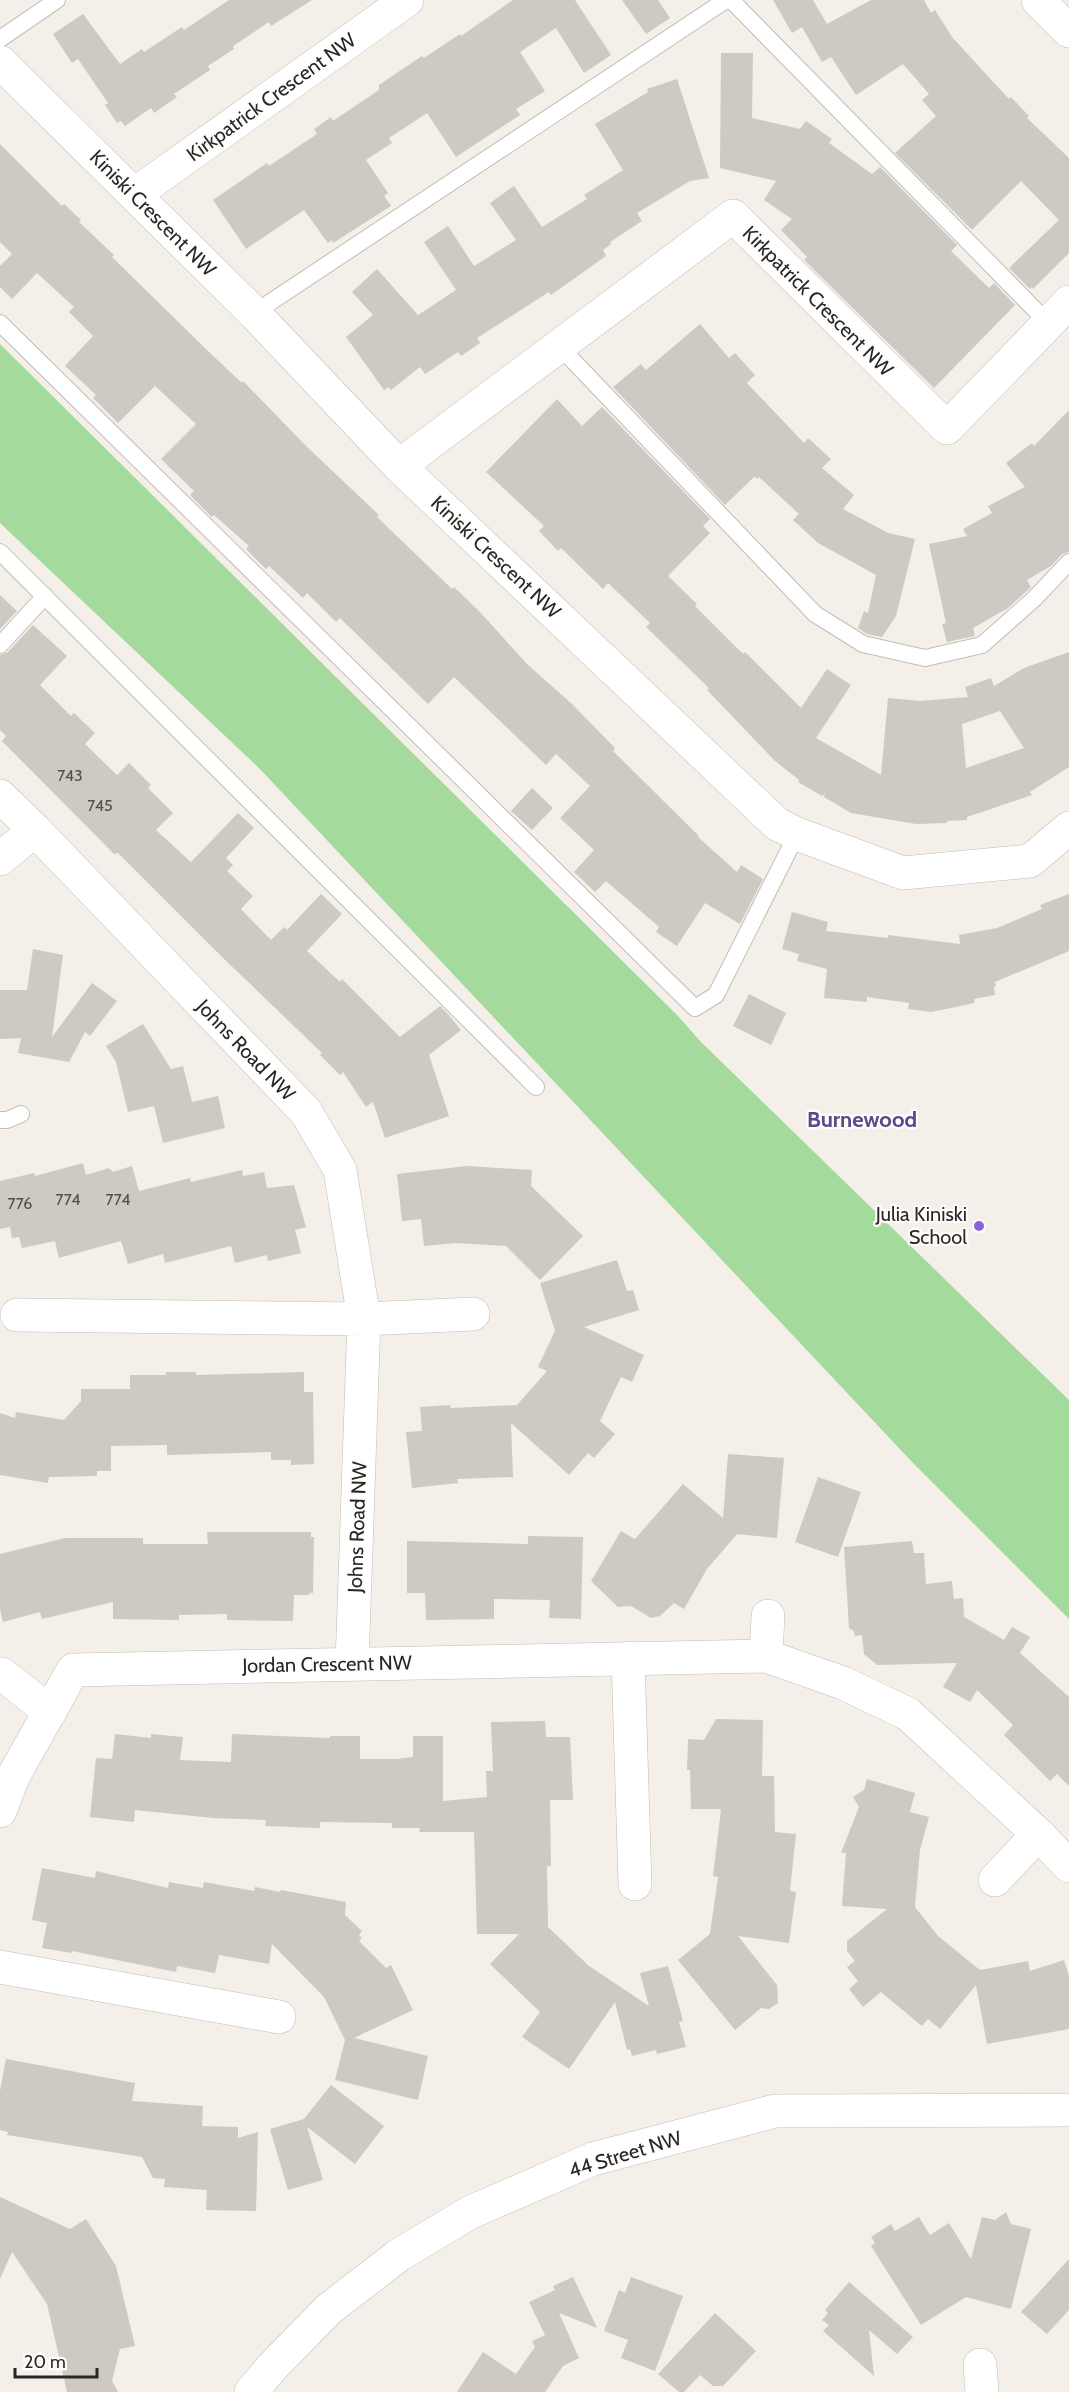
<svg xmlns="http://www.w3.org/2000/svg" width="1069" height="2392" viewBox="0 0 1069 2392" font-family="Cabin,sans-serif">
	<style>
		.green { fill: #a4da9c }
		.building { fill: #cec9c3; fill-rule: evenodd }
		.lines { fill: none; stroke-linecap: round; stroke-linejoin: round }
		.lane-casing { stroke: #c2bdb6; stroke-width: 18 }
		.street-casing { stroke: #c2bdb6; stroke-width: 34 }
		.secondary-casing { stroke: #c2bdb6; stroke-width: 34 }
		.lane { stroke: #fff; stroke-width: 16 }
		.street { stroke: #fff; stroke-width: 33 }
		.secondary { stroke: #fff; stroke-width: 33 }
		.poi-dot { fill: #8962dd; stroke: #fefdfc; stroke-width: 2 }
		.labels { text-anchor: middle; stroke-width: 4.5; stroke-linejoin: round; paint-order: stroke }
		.number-label { font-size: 16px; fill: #52504c }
		.street-label { font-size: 20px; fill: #292724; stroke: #fefdfc }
		.poi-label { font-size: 20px; fill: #292724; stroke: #fefdfc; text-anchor: end }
		.quarter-label { font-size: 22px; font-weight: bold; fill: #5b4a88; stroke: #fefdfc }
	</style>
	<rect width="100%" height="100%" fill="#f4efe8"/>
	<path class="green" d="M0 344 677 1015 701 1042 1069 1400V1619L913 1463 259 768 0 523Z"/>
	<path class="building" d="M229 0H312L271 26 269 22 233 46 234 49 208 66 210 70 174 94 177 97 154 113 151 108 125 126 121 121 117 123 105 105 108 103 78 59 72 63 53 34 83 14 120 64 142 49 144 52 182 27 184 30Z
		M513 0H575L611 55 584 73 556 28 520 52 545 91 516 109 520 115 456 157 427 113 389 138 392 143 366 160 388 193 384 196 391 206 333 243 332 240 328 243 304 210 246 249 213 200 267 163 269 166 317 134 314 129 331 117 333 121 379 90V85L422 56 424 58 460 34 461 36Z
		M622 0H658L670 18 646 34Z
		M773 0H813L827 24 871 0H924L931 13 935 10 952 37 984 72 1009 99 1011 97 1029 116 1027 118 1069 158V253L1033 289 1032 287 1030 289 1009 268 1059 220 1021 181 972 230 895 153 936 116 922 100 929 94 903 64 856 95 831 57 822 62 802 27 792 33Z
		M721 53H753L752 118 800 129 806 121 832 139 829 143 872 174 880 167 957 245 951 251 989 288 994 283 1015 305 934 388 804 260 807 257 781 230 792 219 764 200 776 181 720 168Z
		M677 79 709 178 690 181 637 213 642 221 610 242 611 244 603 250 606 256 551 295 549 292 477 338 480 343 461 356 458 352 425 374 420 367 391 390 388 387 384 390 346 337 373 315 352 292 377 269 418 315 456 290 424 242 448 226 474 266 516 240 490 203 514 186 542 227 587 199 584 195 623 170 595 124 648 92 647 89Z
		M0 144 62 206 64 204 81 220 79 222 114 255 112 257 210 353 242 383 243 381 305 445 379 515 377 517 452 589 454 587 480 612 527 664 572 704 615 748 613 751 699 836 698 837 737 872 741 865 763 879 740 924 705 903 677 946 656 932 659 927 606 881 595 892 574 872 594 850 560 818 590 786 556 754 546 765 454 677 428 704 340 618 336 622 307 593 303 598 269 566 266 569 246 549 249 546 214 515 212 517 190 495 194 491 161 459 196 424 155 386 118 423 93 398 96 395 65 366 93 336 69 312 74 307 37 273 12 299 0 287V266L12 254 0 242Z
		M700 324 729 358 735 353 755 375 747 383 804 443 808 438 831 459 822 468 854 495 843 509 888 533 915 539 896 616 882 637 867 634 858 628 864 611 868 613 876 575 818 543 793 520 799 514 759 477 757 479 755 476 725 505 613 387 641 364 646 370Z
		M557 399 582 426 602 407 710 519 703 526 710 533 668 576 697 604 695 606 743 654 745 652 801 708 827 669 851 685 816 738 881 775 888 698 921 701 968 697 965 687 991 678 994 686 1024 668 1069 652V767L1030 792 1032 795 967 817V820L947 821V823L916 824 851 813 824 797 825 793 822 796 798 782 799 780 775 761 707 690 709 688 646 627 650 623 608 583 603 589 561 548 558 551 539 531 544 526 486 472ZM1000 711 1024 748 966 768 962 724Z
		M1069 410V552L1062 554 1051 566 1027 580 1031 587 1008 608 973 628 975 636 947 642 942 624 946 623 929 544 967 536 963 529 992 513 988 506 1025 487 1006 463 1032 443 1034 446Z
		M0 595 17 611 0 629Z
		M33 625 67 656 40 685 71 716 74 713 95 733 85 744 117 775 129 763 151 785 148 788 173 813 156 830 191 862 238 813 254 828 226 858 233 865 227 871 253 896 241 909 271 940 284 927 287 930 321 894 342 914 307 951 340 982 342 979 400 1037 440 1006 448 1014 461 1030 429 1055 449 1116 385 1138 373 1102 366 1107 343 1072 340 1075 320 1055 322 1053 221 956 118 853 114 854 2 741 6 736 0 730V655L8 652Z
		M532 788 553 808 532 830 511 811Z
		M1069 894V951L995 982 996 986 994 987 995 995 974 999 975 1003 931 1012 908 1009 909 1003 867 997V1002L824 998 827 969 797 961 799 954 782 949 792 912 828 922 826 931 888 938V935L960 944 959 935 997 928 1042 909 1040 905Z
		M33 949 63 955 52 1037 92 983 117 1001 90 1036 85 1032 69 1062 18 1053 21 1038 0 1039V990H27Z
		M749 994 786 1013 771 1045 733 1026Z
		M143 1024 171 1069 183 1066 192 1102 218 1096 225 1128 163 1143 154 1106 128 1112 116 1062 106 1046Z
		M83 1163 86 1175 109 1168 113 1172 132 1166 139 1191 190 1178 191 1182 242 1170 243 1176 264 1172 267 1188 294 1185 306 1227 295 1230 301 1253 268 1261 267 1255 235 1263 231 1246 165 1263 163 1254 128 1264 121 1241 59 1258 55 1241 22 1248 19 1237 12 1238 10 1227 0 1229V1181L34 1173 35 1176Z
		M467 1166 532 1170 531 1186 583 1236 540 1280 506 1246 456 1243 424 1246 421 1219 402 1221 397 1174Z
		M617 1260 627 1291 633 1290 639 1310 584 1327 644 1355 632 1382 621 1377 600 1421 615 1434 594 1458 588 1453 569 1475 511 1423 513 1477 457 1479 458 1483 412 1488 406 1432 422 1431 420 1407 450 1405 451 1408 517 1405 547 1371 538 1367 555 1331 540 1283Z
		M166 1372H196V1375L304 1372V1392H313L314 1464 291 1465V1460H271V1452L167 1455V1445L111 1446V1471H97V1476L49 1477 48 1483 0 1475V1413L15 1418 16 1412 64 1420 81 1401V1389H130V1375H166Z
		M728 1454 784 1458 777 1538 737 1534 707 1569 684 1609 674 1603 660 1616 651 1618 631 1606 618 1607 591 1581 621 1531 635 1539 683 1484 723 1518Z
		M818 1477 861 1492 838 1557 795 1542Z
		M207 1532H311V1537H314L313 1593H309V1595H294L293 1621 227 1620V1614L179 1615V1620L113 1619V1602L42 1619 40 1612 3 1622 0 1609V1554L65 1538H143V1544H208Z
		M528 1536 583 1537 581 1619 549 1618 550 1600 494 1599V1619L426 1620 425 1593H407V1541L528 1544Z
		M912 1541 914 1553H924L926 1584 952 1581 954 1599 963 1598 964 1617 1004 1640 1012 1627 1030 1637 1020 1653 1069 1697V1786L1057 1774 1050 1781 1004 1735 1013 1725 977 1690 970 1702 943 1687 957 1663 877 1665 864 1654 862 1635 855 1636 854 1631 849 1628 844 1547Z
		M716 1719 763 1720 762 1776H774L775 1832 796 1834 790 1891 796 1892 789 1943 738 1936 777 1985 778 2003 769 2009 761 2008 735 2030 678 1960 710 1934 718 1877 713 1876 721 1809H691L690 1770H687L688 1739 704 1740Z
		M545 1721 546 1737H570L573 1800H550L551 1866H547L548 1927 589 1966 649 2006 640 1973 668 1966 683 2021 679 2022 686 2047 657 2054 656 2050 632 2056 630 2049 627 2050 615 2002 569 2069 522 2037 540 2012 490 1964 519 1934H477L474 1832H419L420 1828H392V1823L320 1822V1828L265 1826 266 1820 213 1818 135 1810 134 1822 90 1817 96 1758 112 1759 115 1734 151 1738V1734L183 1737 180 1760 231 1762 232 1734 330 1738V1736H360V1759H396L413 1757V1736H443V1801L487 1797 486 1771H493L491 1722Z
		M867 1779 915 1793 910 1812 929 1817 920 1850 915 1907 938 1936 980 1970 1028 1961 1030 1971 1064 1960 1069 1976V2029L987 2044 976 1985 940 2029 928 2019 922 2026 881 1992 863 2007 849 1989 858 1981 847 1967 855 1961 847 1951V1941L887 1909 842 1906 846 1853H841L859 1807 853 1797 864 1790Z
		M42 1868 95 1878 96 1871 168 1888 169 1882 203 1888 204 1882 254 1891 255 1887 280 1892 281 1890 346 1902 345 1915 362 1931 359 1935 362 1938 359 1941 386 1968 391 1965 413 2010 354 2038 428 2056 418 2100 335 2080 345 2040 324 1997 272 1944 269 1964 219 1955 215 1973 177 1966 176 1972 72 1951 71 1953 42 1948 47 1923 32 1920Z
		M6 2059 135 2083 132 2101 203 2106 202 2126 238 2127V2138L258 2132 256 2211 206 2210 207 2190 164 2187 165 2179 153 2178 142 2157 7 2135 8 2132 0 2130V2091Z
		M331 2085 384 2126 355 2164 307 2127 323 2180 288 2190 270 2129 304 2119Z
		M0 2197 70 2229 86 2219 116 2266 135 2346 120 2349 112 2381 118 2392H67L47 2304 12 2252 0 2279Z
		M1006 2212 1011 2224 1031 2229 1011 2309 966 2297 921 2325 871 2246 875 2243 871 2237 891 2224 895 2231 919 2217 930 2235 949 2223 971 2259 982 2217 995 2220Z
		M1069 2259V2310L1047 2334 1021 2312Z
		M573 2277 597 2328 559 2313 579 2358 563 2366 545 2392H457L483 2352 516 2374 535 2347 532 2341 545 2335 529 2302 555 2290 553 2286Z
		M631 2277 683 2296 655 2371 621 2358 628 2340 604 2331 619 2290 625 2293Z
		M849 2282 913 2337 897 2354 869 2330 874 2376 823 2331 829 2325 822 2320 828 2313 825 2310Z
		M715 2313 756 2351 723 2386H713L700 2375 684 2392H679L658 2374Z"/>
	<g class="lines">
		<defs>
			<path id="lane" d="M731 0 1048 323
				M0 39 57 0
				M254 313 726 0
				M0 323 695 1008 716 995 797 834
				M559 346 815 614 863 644 925 658 982 645 1034 599 1069 562
				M0 552 536 1087
				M0 645 45 596
				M0 1120H7L21 1114"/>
			<path id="street" d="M1038 0 1069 31
				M0 62 254 313 399 466 777 824 797 834 903 873 1030 861 1069 828
				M135 194 407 0
				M399 466 733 216 947 428 1069 302
				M0 796 35 830 306 1112 340 1170 364 1319 352 1664
				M0 859 35 830
				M17 1315 364 1319 473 1314
				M766 1656 768 1616
				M628 1658 635 1884
				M2 1674 50 1712
				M0 1811 14 1775 73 1670 766 1656 843 1683 908 1714 1038 1834 1069 1866
				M995 1880 1038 1834
				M0 1967 279 2017
				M980 2365 982 2392"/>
			<path id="secondary" d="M251 2392 273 2366 329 2309 399 2255 471 2212 593 2159 775 2111 1069 2110"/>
		</defs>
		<use href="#lane" class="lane-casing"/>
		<use href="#street" class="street-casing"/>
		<use href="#secondary" class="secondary-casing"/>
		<use href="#lane" class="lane"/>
		<use href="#street" class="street"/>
		<use href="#secondary" class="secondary"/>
	</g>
	<circle class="poi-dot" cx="979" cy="1226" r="6"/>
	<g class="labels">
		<g class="number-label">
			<text x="70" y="781">743</text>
			<text x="100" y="811">745</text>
			<text x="68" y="1205">774</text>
			<text x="118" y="1205">774</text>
			<text x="20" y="1209">776</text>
		</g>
		<g class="street-label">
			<text transform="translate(271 97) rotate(-36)" y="7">Kirkpatrick Crescent NW</text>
			<text transform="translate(153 213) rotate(45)" y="7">Kiniski Crescent NW</text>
			<text transform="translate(818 301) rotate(45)" y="7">Kirkpatrick Crescent NW</text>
			<text transform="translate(496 557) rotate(43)" y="7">Kiniski Crescent NW</text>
			<text transform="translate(246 1050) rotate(46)" y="7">Johns Road NW</text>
			<text transform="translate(357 1527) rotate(-88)" y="7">Johns Road NW</text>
			<text transform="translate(327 1664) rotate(-1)" y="7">Jordan Crescent NW</text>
			<text transform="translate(625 2154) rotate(-17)" y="7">44 Street NW</text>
		</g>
		<g class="poi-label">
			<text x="967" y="1221">Julia Kiniski<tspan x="967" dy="23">School</tspan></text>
		</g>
		<g class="quarter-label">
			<text x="862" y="1127">Burnewood</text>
		</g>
	</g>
	<path d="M15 2368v9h82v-9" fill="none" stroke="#292724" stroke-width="3"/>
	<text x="24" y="2368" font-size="18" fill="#292724" stroke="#fefdfc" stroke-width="4.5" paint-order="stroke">20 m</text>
</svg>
